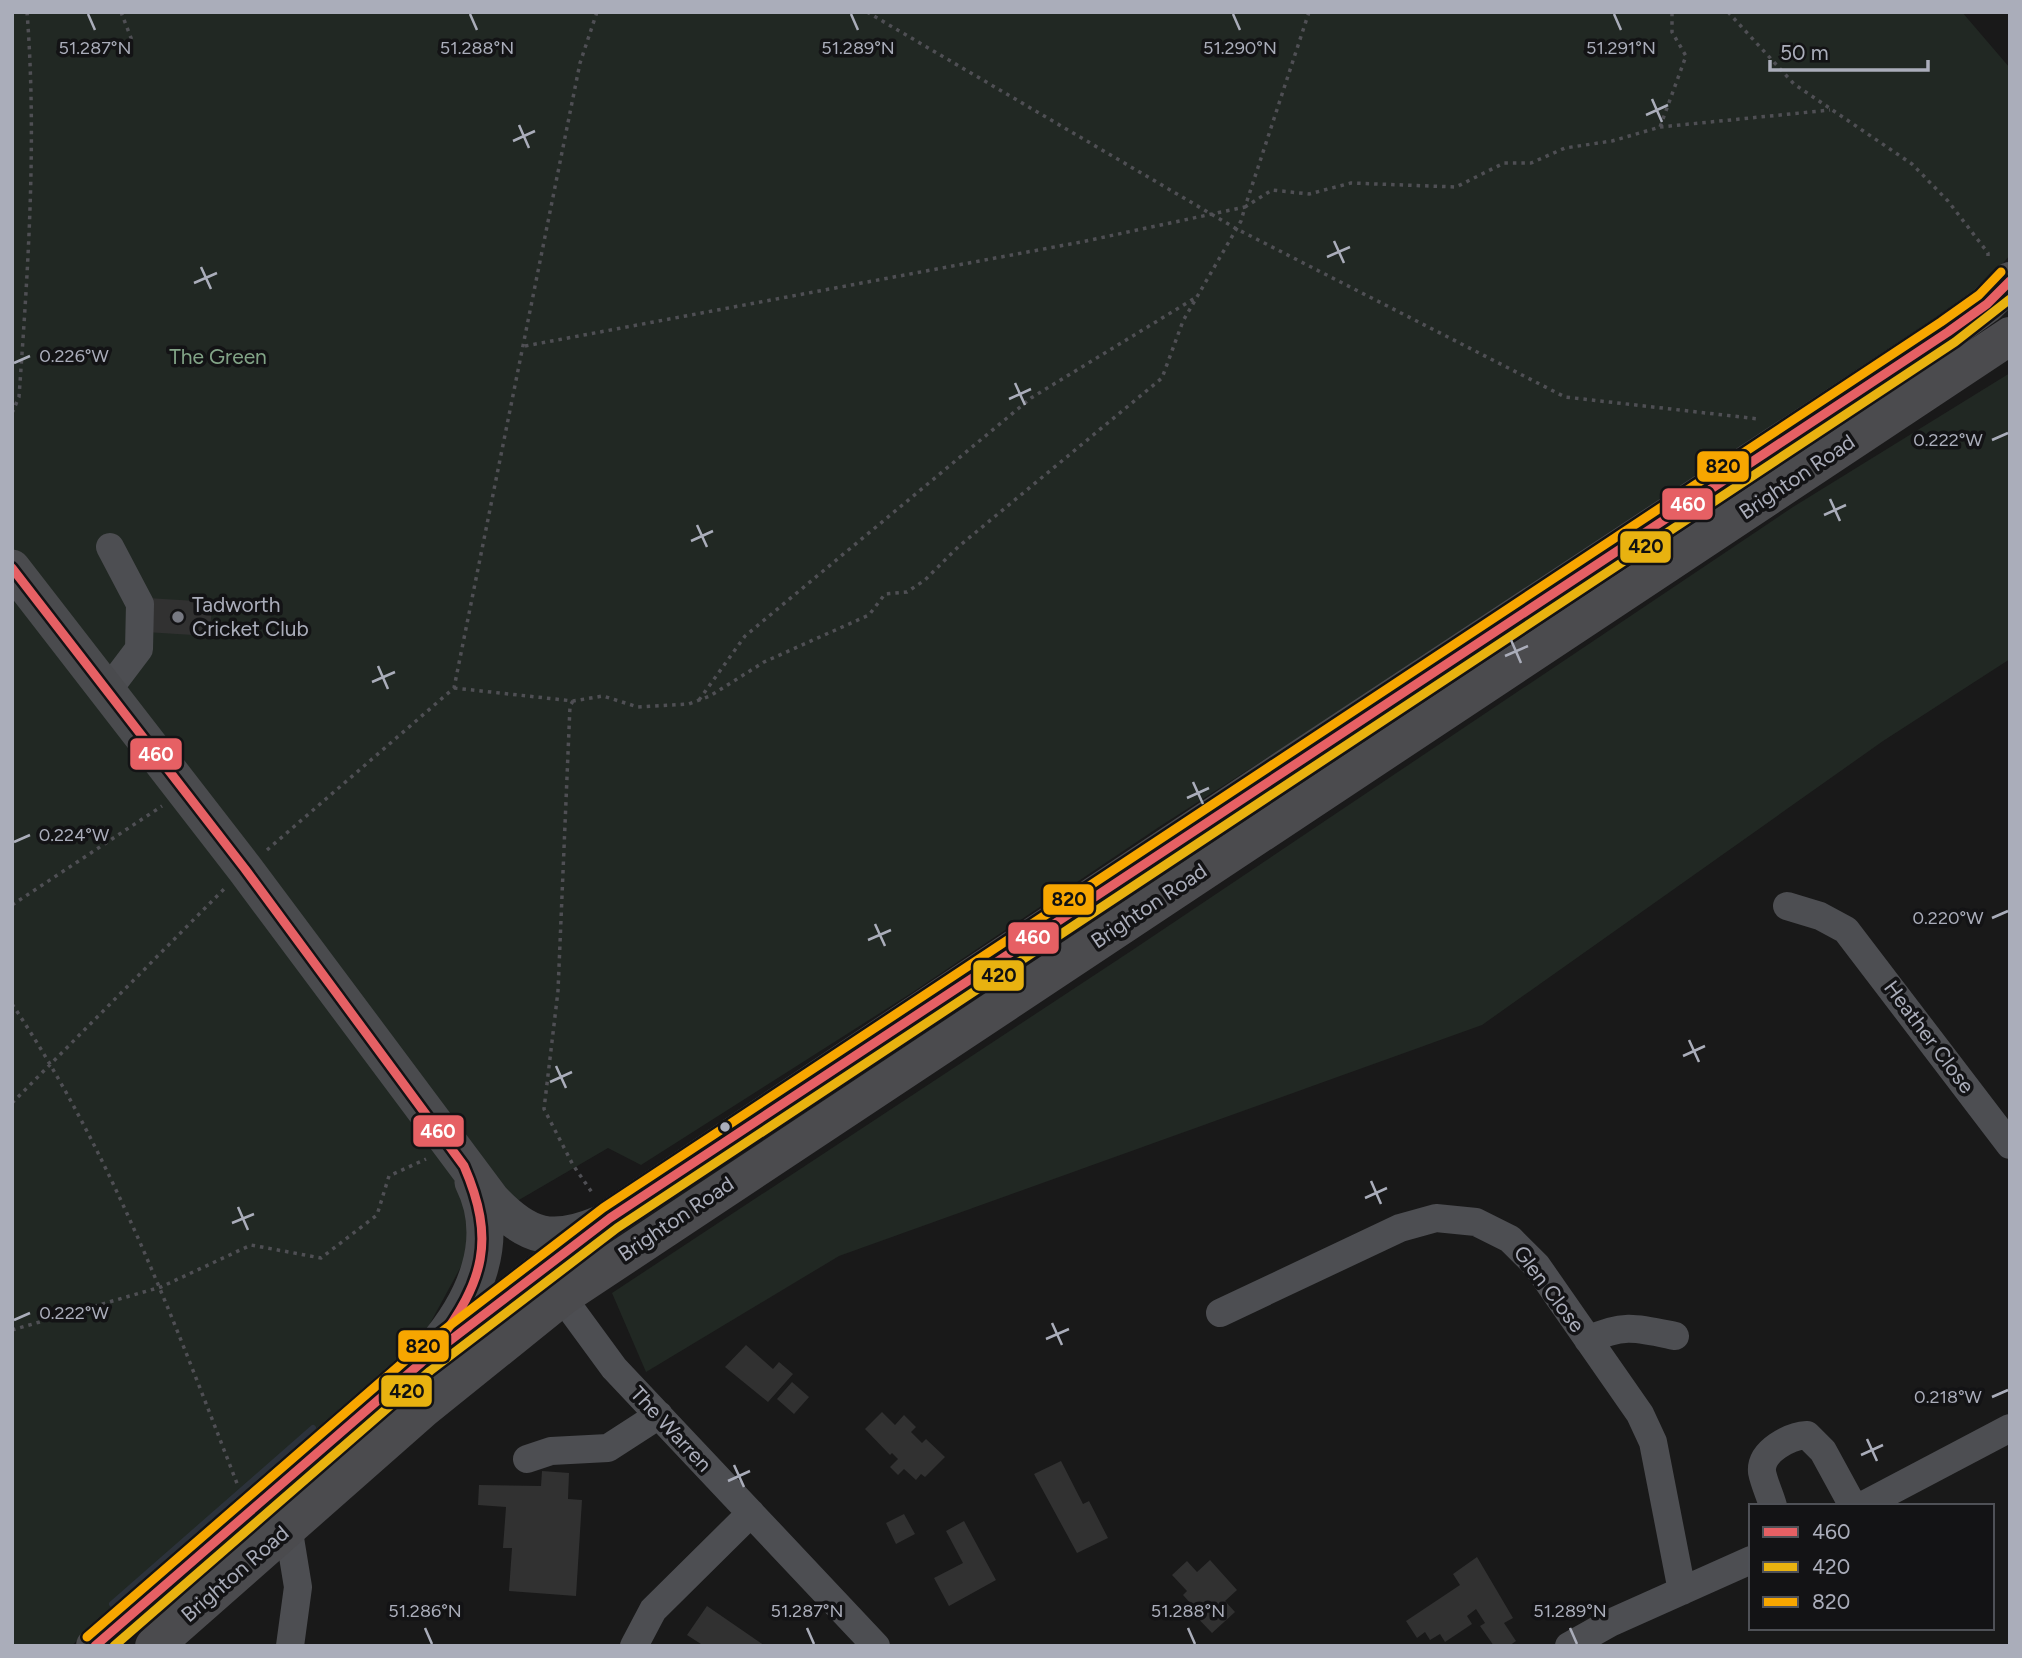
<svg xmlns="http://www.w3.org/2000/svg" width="2022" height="1658" viewBox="0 0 2022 1658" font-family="Figtree,sans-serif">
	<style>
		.green { fill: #212823 }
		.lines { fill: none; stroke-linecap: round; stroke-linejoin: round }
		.stream { stroke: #2c323b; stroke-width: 6 }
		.building { fill: #313131 }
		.path { stroke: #4f4f54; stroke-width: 3.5; stroke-dasharray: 3.5 5; stroke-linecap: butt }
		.minor { stroke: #4d4e52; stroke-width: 28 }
		.major { stroke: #4a4b4e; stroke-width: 37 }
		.highway { stroke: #4b4b4e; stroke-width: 38 }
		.bus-1-casing { stroke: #131315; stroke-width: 14 }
		.bus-2-casing { stroke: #131315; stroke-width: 14 }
		.bus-3-casing { stroke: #131315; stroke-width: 14 }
		.bus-1 { stroke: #e66064; stroke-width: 9 }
		.bus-2 { stroke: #e8b210; stroke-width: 9 }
		.bus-3 { stroke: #f7a600; stroke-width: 9 }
		.ticks { fill: none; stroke: #aaadba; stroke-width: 2.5 }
		.poi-dot { fill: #777982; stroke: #131315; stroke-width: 2.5 }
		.bus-dot { fill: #aaadba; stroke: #131315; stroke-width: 2.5 }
		.labels { text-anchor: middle; stroke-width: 7; stroke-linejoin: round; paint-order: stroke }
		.park-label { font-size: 21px; fill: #82a487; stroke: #131315 }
		.street-label { font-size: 21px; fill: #aaadba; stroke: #131315 }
		.poi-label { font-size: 21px; fill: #aaadba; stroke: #131315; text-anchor: start }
		.ticks-label { font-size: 18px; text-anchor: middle; fill: #aaadba; stroke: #131315; stroke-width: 7; stroke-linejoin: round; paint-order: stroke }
		.line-badge { stroke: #131315; stroke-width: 2.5 }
		.badge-label { font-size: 19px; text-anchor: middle; font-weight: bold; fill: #fff }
		.pale-badge-label { font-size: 19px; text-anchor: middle; font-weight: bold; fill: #111 }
	</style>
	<rect width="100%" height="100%" fill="#191919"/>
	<path class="green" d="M12 12H1962L2010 68V255L1963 311 1159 827 913 992 641 1165 608 1148 512 1204 477 1191 465 1259 420 1342 71 1646H12Z
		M2010 373V659L1883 741 1482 1025 839 1256 646 1372 612 1293 1131 951 1793 507Z"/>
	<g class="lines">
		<path class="stream" d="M112 1604 313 1428"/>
	</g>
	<path class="building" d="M147 598 212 602 210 636 145 632Z
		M746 1345 773 1369 779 1362 793 1374 768 1402 725 1367Z
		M792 1382 809 1397 794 1414 777 1399Z
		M882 1412 895 1425 904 1415 916 1427 911 1432 922 1443 926 1439 945 1457 925 1477 921 1474 916 1480 904 1469 898 1475 890 1467 898 1459 892 1453 890 1455 865 1429Z
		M1061 1461 1083 1504 1089 1501 1108 1538 1077 1553 1034 1474Z
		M542 1471 569 1473 568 1499 582 1500 576 1596 509 1591 512 1548H503L506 1507 478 1505 479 1485 541 1486Z
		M904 1514 915 1534 896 1544 886 1523Z
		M964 1521 996 1580 949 1606 934 1578 963 1563 946 1531Z
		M1477 1557 1513 1618 1504 1623 1516 1641 1509 1646H1494L1480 1626 1485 1623 1476 1609 1467 1616 1472 1624 1445 1642 1440 1634 1430 1640 1425 1632 1417 1638 1406 1621 1460 1585 1453 1574Z
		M1210 1560 1237 1590 1225 1601 1235 1612 1212 1633 1189 1609 1193 1606 1183 1595 1187 1591 1172 1575 1187 1561 1197 1572Z
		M707 1606 765 1646H704L687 1635Z"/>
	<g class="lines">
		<path class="path" d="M121 12 133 43
			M867 12 1235 228 1565 397 1759 419
			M1728 12 1794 84 1912 164 1948 201 1988 253V261
			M1660 127 1830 110
			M525 346 1081 242 1245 207 1309 12
			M12 413 19 397C28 269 37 141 27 12
			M454 688 573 701 603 696 638 707 689 704 710 696 764 662 869 615 885 594 907 592 925 580 958 547 1162 378 1183 321 1241 221 1245 207 1272 190 1309 194 1351 183 1456 187 1504 163H1531L1565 148 1612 141 1660 127 1686 56 1672 32V12
			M699 700 745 636 1031 398 1195 298
			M573 701 570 706 558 991 544 1109 573 1165 593 1194
			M267 850 454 688 580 63 597 12
			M12 905 162 806
			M12 1004C111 1151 174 1321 238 1486
			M12 1103 225 888
			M12 1330 161 1287 251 1245 321 1258 377 1215 389 1176 426 1159"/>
		<path class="minor" d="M108 690 139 649 140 604 110 547
			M1787 906 1820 916 1846 930 2010 1145
			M562 1297 614 1368 876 1646
			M1220 1313 1400 1228 1436 1218 1476 1222 1510 1239 1537 1266 1640 1414 1653 1442 1682 1591
			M1588 1340C1623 1323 1638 1328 1675 1336
			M527 1459 551 1451 608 1448 659 1415
			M1773 1506C1770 1495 1764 1483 1762 1472 1760 1451 1790 1436 1807 1435L1823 1451 1853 1506
			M1862 1506 2010 1428
			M288 1526 298 1587 290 1646
			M634 1646 653 1610 751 1513
			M1569 1646 1610 1623 1751 1560"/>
		<path class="major" d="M12 568 245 869 492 1200C528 1238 552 1244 600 1224
			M435 1347C474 1301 502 1240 473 1182"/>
		<path class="highway" d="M95 1646 422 1362 610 1218 1298 760 1948 332 1987 304 2010 281
			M154 1646 423 1409 562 1297 2010 336"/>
		<defs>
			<path id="bus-1" d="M12 568 245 869 464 1166C496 1240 484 1281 437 1344
				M95 1646 422 1362 610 1218 1948 332 1987 304 2010 281"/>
			<path id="bus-2" d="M114 1646 430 1371 617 1228 1955 342 2010 299"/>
			<path id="bus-3" d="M87 1637 414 1353 603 1208 1941 322 1979 295 2001 272"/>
		</defs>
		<use href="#bus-1" class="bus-1-casing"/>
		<use href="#bus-2" class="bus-2-casing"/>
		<use href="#bus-3" class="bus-3-casing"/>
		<use href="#bus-1" class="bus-1"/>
		<use href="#bus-2" class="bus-2"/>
		<use href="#bus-3" class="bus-3"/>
	</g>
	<path class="ticks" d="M88 14 95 30M470 14 477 30M851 14 858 30M1233 14 1240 30M1614 14 1621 30M1652 99 1662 122M1646 115 1668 105M519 125 529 148M513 141 535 131M1334 241 1344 263M1327 257 1350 247M201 267 211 289M194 283 217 273M14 363 30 356M1015 383 1025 405M1009 399 1031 389M1992 440 2008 433M1830 499 1840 521M1824 515 1846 505M697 525 707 547M691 541 713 531M1511 640 1521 663M1505 656 1528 646M378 666 388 689M372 682 395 672M1193 782 1203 804M1187 798 1209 788M14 842 30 835M1992 918 2008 911M875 924 885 946M868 940 891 930M1689 1040 1699 1062M1683 1056 1705 1046M556 1066 566 1088M550 1082 572 1072M1371 1181 1381 1204M1365 1198 1387 1188M238 1207 248 1230M232 1223 254 1214M14 1320 30 1313M1052 1323 1062 1345M1046 1339 1069 1329M1992 1397 2008 1390M1867 1439 1877 1461M1861 1455 1883 1445M734 1465 744 1487M728 1481 750 1471M425 1628 432 1644M807 1628 814 1644M1188 1628 1195 1644M1570 1628 1577 1644"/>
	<circle class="poi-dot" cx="178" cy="617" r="7"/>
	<circle class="bus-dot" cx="725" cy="1127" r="6"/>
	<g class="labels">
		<g class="park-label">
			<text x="218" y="364">The Green</text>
		</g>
		<g class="street-label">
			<text transform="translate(1797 477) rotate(-34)" y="7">Brighton Road</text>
			<text transform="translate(1149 906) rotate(-34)" y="7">Brighton Road</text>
			<text transform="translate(1929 1037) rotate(53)" y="7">Heather Close</text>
			<text transform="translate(676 1219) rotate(-34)" y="7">Brighton Road</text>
			<text transform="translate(1549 1289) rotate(53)" y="7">Glen Close</text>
			<text transform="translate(671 1429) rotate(47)" y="7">The Warren</text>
			<text transform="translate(235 1574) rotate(-41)" y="7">Brighton Road</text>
		</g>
		<g class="poi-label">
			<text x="192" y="612">Tadworth<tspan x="192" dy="24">Cricket Club</tspan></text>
		</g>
	</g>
	<g class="ticks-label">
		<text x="95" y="54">51.287°N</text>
		<text x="477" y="54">51.288°N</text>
		<text x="858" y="54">51.289°N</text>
		<text x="1240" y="54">51.290°N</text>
		<text x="1621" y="54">51.291°N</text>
		<text x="74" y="362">0.226°W</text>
		<text x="1948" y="446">0.222°W</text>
		<text x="74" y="841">0.224°W</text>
		<text x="1948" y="924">0.220°W</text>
		<text x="74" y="1319">0.222°W</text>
		<text x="1948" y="1403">0.218°W</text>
		<text x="425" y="1617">51.286°N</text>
		<text x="807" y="1617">51.287°N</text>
		<text x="1188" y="1617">51.288°N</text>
		<text x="1570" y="1617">51.289°N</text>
	</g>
	<g class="line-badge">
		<rect x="1696" y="450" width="54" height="33" rx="7" fill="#f7a600"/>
		<rect x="1661" y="487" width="53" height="34" rx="7" fill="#e66064"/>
		<rect x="1619" y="530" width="53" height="34" rx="7" fill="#e8b210"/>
		<rect x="129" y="737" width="54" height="34" rx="7" fill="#e66064"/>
		<rect x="1042" y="883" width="53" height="33" rx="7" fill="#f7a600"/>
		<rect x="1007" y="921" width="53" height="34" rx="7" fill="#e66064"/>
		<rect x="972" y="959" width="53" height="33" rx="7" fill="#e8b210"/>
		<rect x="412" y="1114" width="53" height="34" rx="7" fill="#e66064"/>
		<rect x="397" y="1329" width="53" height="34" rx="7" fill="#f7a600"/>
		<rect x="380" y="1374" width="53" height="34" rx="7" fill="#e8b210"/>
	</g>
	<g class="badge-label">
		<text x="1688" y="511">460</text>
		<text x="156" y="761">460</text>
		<text x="1033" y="944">460</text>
		<text x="438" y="1138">460</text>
	</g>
	<g class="pale-badge-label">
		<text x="1723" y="473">820</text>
		<text x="1646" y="553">420</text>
		<text x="1069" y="906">820</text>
		<text x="999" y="982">420</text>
		<text x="423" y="1353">820</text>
		<text x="407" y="1398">420</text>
	</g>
	<rect width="2022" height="1658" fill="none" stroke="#aaadba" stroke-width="28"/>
	<rect x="1749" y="1504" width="245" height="126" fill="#131315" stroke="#4f5157" stroke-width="2"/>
	<rect x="1763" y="1527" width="35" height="10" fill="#e66064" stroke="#4f5157" stroke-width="2"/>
	<text x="1812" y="1539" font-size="21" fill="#aaadba">460</text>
	<rect x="1763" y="1562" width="35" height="10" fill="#e8b210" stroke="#4f5157" stroke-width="2"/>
	<text x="1812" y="1574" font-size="21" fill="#aaadba">420</text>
	<rect x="1763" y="1597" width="35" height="10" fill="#f7a600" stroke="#4f5157" stroke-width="2"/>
	<text x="1812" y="1609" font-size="21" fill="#aaadba">820</text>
	<path d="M1770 60v10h158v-10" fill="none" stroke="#aaadba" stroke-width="3.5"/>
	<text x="1780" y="60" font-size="21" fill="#aaadba" stroke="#131315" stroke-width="5" paint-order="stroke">50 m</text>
</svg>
